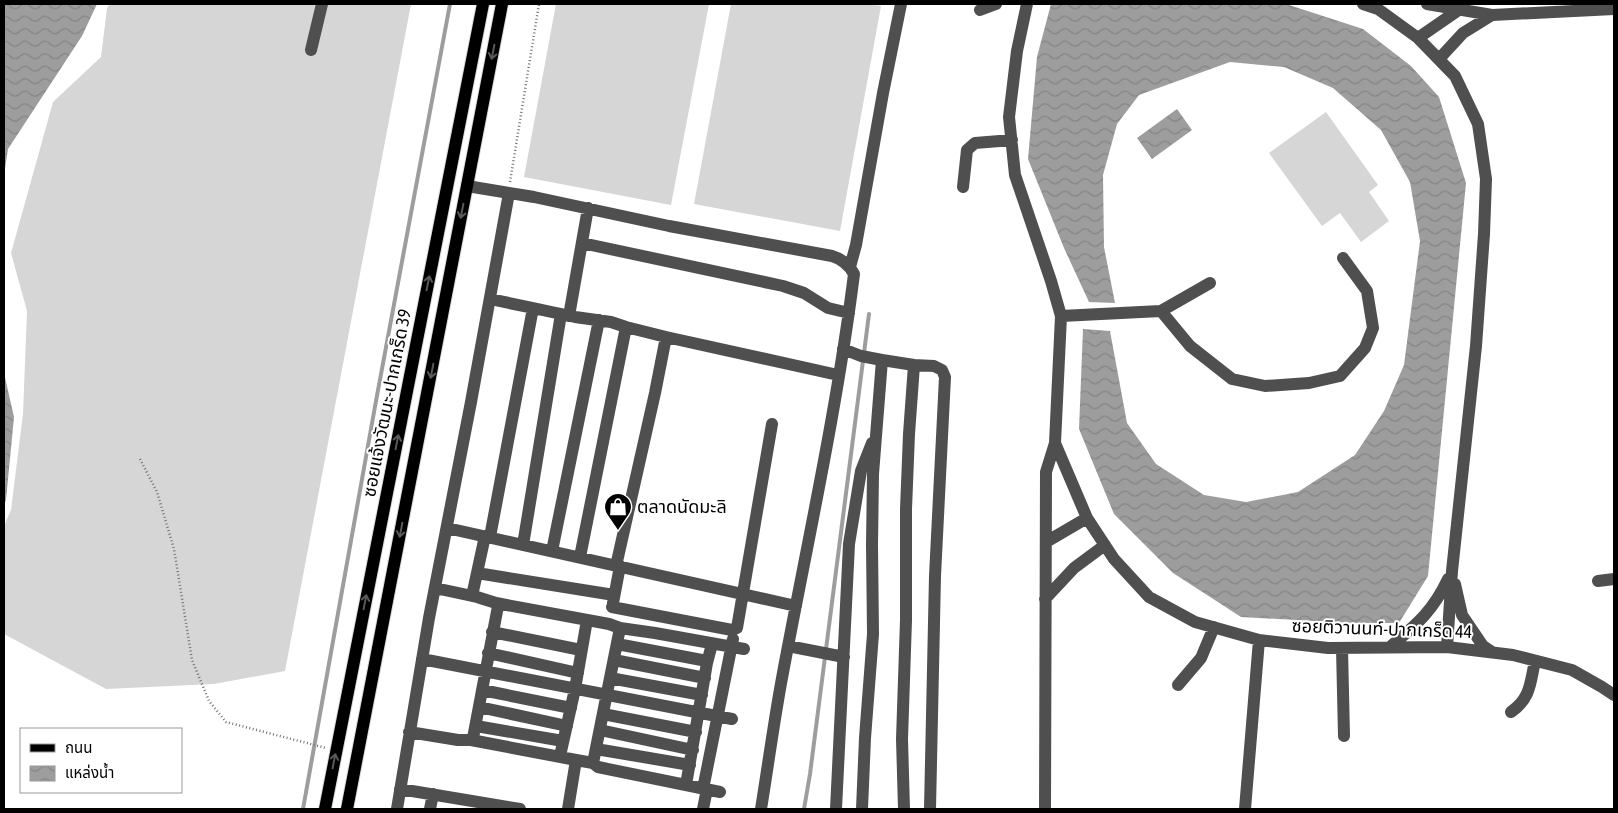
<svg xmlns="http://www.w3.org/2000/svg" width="1618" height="813" viewBox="0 0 1618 813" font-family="'Asap Condensed','Noto Sans Thai',sans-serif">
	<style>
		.grass { fill: #d6d6d6 }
		.water { fill: url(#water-waves) }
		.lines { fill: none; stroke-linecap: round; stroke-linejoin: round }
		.stream { stroke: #9d9d9d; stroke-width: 4 }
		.major-casing { stroke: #dbdbdb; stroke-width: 14 }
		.path { stroke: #717171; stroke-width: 2.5; stroke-dasharray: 1 2.5; stroke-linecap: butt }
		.minor { stroke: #4f4f4f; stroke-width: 12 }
		.major { stroke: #000; stroke-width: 12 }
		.oneway { stroke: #595959 }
		.labels { text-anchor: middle; stroke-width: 4; stroke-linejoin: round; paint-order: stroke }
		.street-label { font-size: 18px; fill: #000; stroke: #fff }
		.poi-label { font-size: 18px; fill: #000; stroke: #fff; text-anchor: start }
	</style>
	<defs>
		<pattern id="water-waves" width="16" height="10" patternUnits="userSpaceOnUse" patternTransform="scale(1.25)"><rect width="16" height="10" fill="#9d9d9d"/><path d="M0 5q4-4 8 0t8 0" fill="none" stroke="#858585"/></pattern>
	</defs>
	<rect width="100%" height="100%" fill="#fff"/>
	<path class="grass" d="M110 4H411L285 671 214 684 106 689 4 634V526L11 510 23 414 27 311 11 253 53 102 101 57 107 8Z
		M556 4H709L671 205 524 177Z
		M731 4H869L881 6 840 231 694 204Z
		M1326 112 1378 185 1369 192 1389 221 1361 242 1340 213 1322 226 1269 153Z"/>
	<path class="water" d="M4 4H97L82 36 8 149 4 175Z
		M1051 4H1286L1363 29 1411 66 1439 97 1466 183 1428 576 1399 623H1351L1241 617 1173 573 1114 514 1079 429 1083 329 1110 331 1127 423 1156 464 1204 495 1246 502 1298 492 1355 455 1384 411 1404 365 1420 241 1410 182 1381 130 1333 88 1284 67 1230 62 1139 95 1117 124 1103 175 1104 247 1115 303 1089 302 1064 248 1028 159 1037 57Z
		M1177 109 1192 130 1152 159 1137 138Z
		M4 373 14 417 6 500 4 504Z"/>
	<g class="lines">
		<path class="stream" d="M303 809 376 401 450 4
			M804 809 810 774 869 314"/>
		<defs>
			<path id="major" d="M325 809 483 4
				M347 809 502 4"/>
		</defs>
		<use href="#major" class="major-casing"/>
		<path class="path" d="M510 182 539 4
			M140 459 157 492 174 549 192 660 209 701 226 722 326 748"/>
		<path class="minor" d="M1027 4 1017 51 1009 117 1015 175 1051 281 1061 316 1055 443 1087 518 1114 559 1149 597 1195 622 1259 640 1328 648 1447 647 1513 655 1572 670 1602 687 1614 695
			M1363 4 1378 9 1418 38 1455 76 1478 124 1486 179 1484 234 1476 346 1452 571 1447 647
			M1427 4 1492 15 1614 9
			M980 10 996 4
			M1418 38 1460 9
			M311 50 322 4
			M1439 59 1463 33 1492 15
			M467 186 534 197 669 226 832 256C842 259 849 265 854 274 837 410 807 544 782 678 774 721 768 766 761 809
			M963 187 967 150 975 143 1012 140
			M582 243 783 286 804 293 828 308 849 313
			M850 267 856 245 883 93 901 4
			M490 299 533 308 490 537
			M533 308 575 317 611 322 626 327 666 337 655 393 616 566
			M1161 311 1190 346 1232 379 1265 386 1309 383 1340 376 1365 348 1373 328 1367 291 1343 258
			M569 316 588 208
			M1061 316 1161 311 1210 283
			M666 337 838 375
			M843 349 861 356 882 360 873 474 872 545 873 634 865 738 862 809
			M882 360 914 365 909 434 906 509V620L902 739 904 809
			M914 365 934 366 942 370 945 377 935 576 930 809
			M447 528 796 606
			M1046 542 1087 518
			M523 545 561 314
			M552 551 599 320
			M580 557 626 327
			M477 573 614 595
			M1598 581 1614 579
			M1455 584 1462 615 1483 646 1492 652
			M435 588 477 597 496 603 609 624 620 628 655 633 744 649
			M472 596 485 536
			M1045 599 1074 568 1105 545
			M613 603 620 566
			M612 607 732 630 737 628 772 424
			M492 632 581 650
			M617 644 707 661
			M788 646 844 657
			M1391 646C1417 624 1433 611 1448 579
			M1342 648 1344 736
			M488 653 578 673
			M422 659 732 719
			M614 660 705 678
			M610 678 702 695
			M1178 685 1201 658 1214 627
			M482 690 571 708
			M479 707 567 726
			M1511 712C1531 698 1530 683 1535 661
			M603 714 696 732
			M476 726 563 741
			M600 730 693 750
			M409 732 458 740H471L576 760 593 763 598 767 720 792
			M471 740 473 738 498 606 496 603
			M596 749 690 765
			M560 756 575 689 587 620
			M593 763 620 628
			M686 785 707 663 712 644
			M400 789 520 809
			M703 789 733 639
			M397 809 429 618 471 402 509 193
			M430 809 433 794
			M568 809 576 760
			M703 809 707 789
			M836 809 849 544 861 471 872 443
			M1045 809 1046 472 1055 443
			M1245 809 1259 640"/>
		<use href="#major" class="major"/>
	</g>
	<defs><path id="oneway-shaft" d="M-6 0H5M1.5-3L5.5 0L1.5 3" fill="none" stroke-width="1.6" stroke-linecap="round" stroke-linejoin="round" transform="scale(1.25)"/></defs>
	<g class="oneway">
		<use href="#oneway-shaft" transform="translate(493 52) rotate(101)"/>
		<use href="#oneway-shaft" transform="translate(462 211) rotate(101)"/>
		<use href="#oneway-shaft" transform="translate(428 283) rotate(-79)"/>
		<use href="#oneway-shaft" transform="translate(432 371) rotate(101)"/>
		<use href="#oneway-shaft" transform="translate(397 442) rotate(-79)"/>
		<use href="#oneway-shaft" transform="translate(401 530) rotate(101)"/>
		<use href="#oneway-shaft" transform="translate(365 602) rotate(-79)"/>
		<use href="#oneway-shaft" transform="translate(334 761) rotate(-79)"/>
	</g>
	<defs>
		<symbol id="shop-pin" viewBox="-11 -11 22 30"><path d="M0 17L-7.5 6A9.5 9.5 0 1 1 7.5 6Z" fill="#000" stroke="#fff"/><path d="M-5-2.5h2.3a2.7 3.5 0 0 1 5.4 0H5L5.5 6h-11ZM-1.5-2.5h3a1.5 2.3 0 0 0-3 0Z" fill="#fff"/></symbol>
	</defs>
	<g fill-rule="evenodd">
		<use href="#shop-pin" x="602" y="491" width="32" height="43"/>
	</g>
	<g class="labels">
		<g class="street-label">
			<text transform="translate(387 403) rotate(-79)" y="6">ซอยแจ้งวัฒนะ-ปากเกร็ด 39</text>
			<text transform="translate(1382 629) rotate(2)" y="6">ซอยติวานนท์-ปากเกร็ด 44</text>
		</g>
		<g class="poi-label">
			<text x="637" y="513">ตลาดนัดมะลิ</text>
		</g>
	</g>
	<rect width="1618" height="813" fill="none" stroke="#000000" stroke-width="10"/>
	<rect x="20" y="728" width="162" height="65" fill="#ffffff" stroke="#999999"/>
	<rect x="30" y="744" width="25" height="8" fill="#000000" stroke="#999999"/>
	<text x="65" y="753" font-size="15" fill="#000000">ถนน</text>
	<rect x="30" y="766" width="25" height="15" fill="url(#water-waves)" stroke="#999999"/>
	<text x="65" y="778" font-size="15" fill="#000000">แหล่งน้ำ</text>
</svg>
